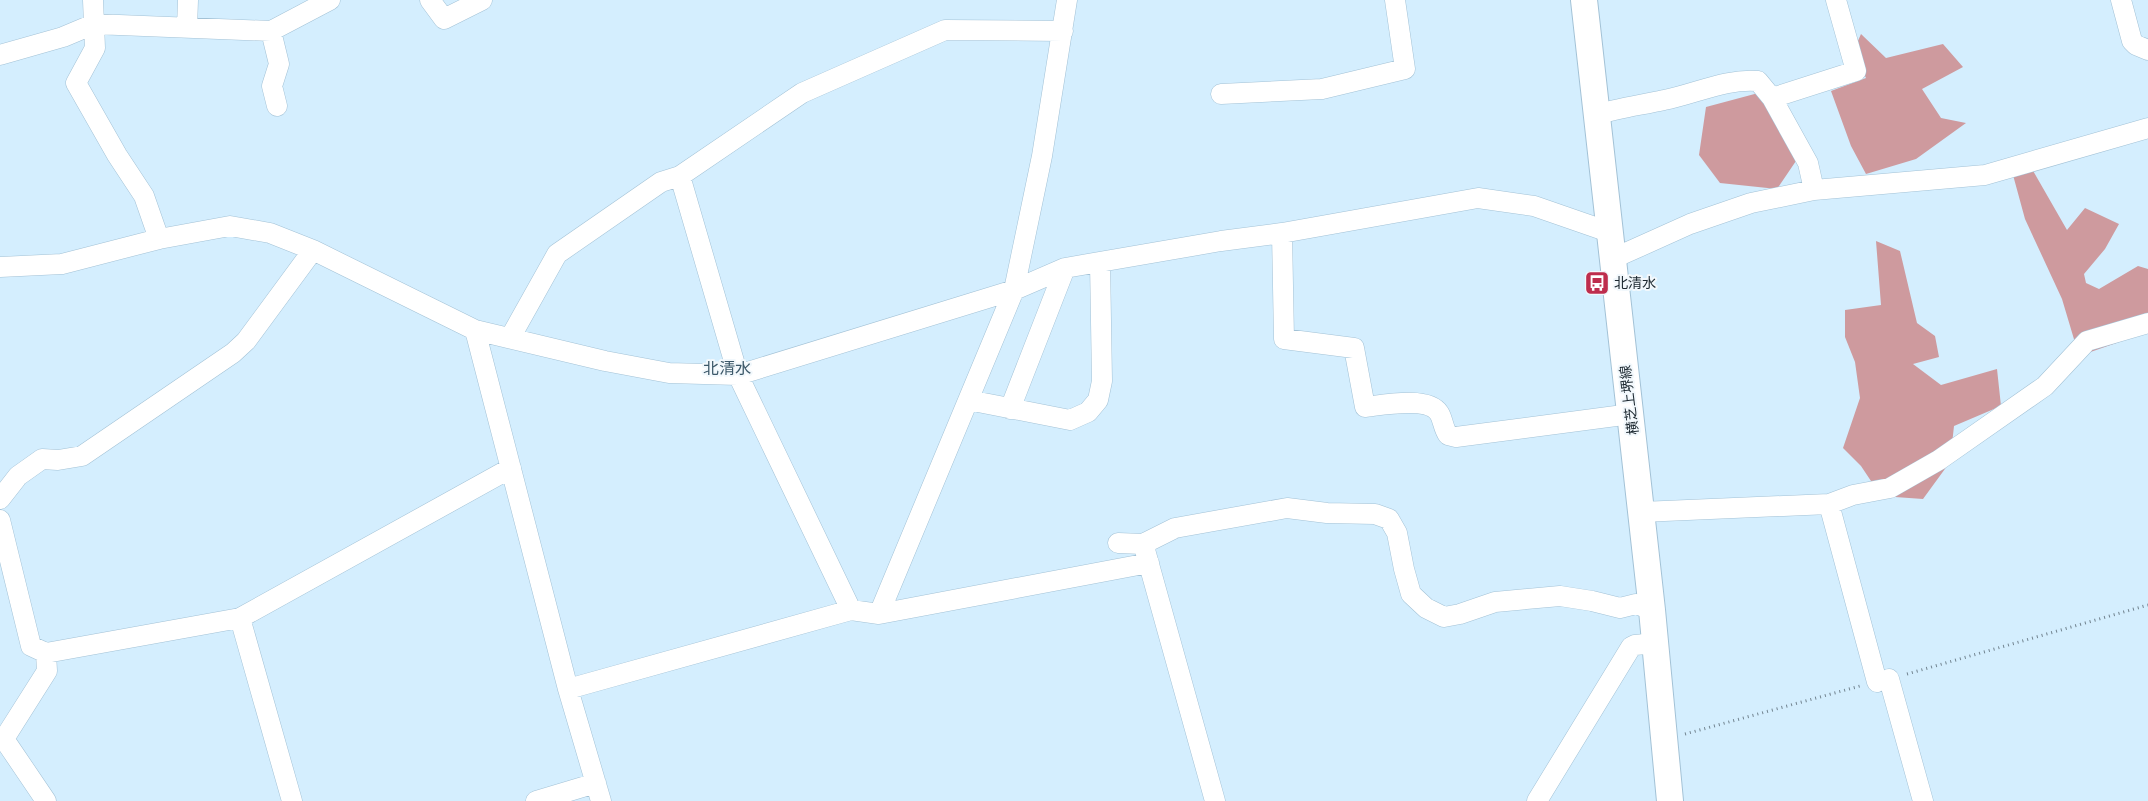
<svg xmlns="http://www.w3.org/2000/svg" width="2148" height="801" viewBox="0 0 2148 801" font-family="'PT Sans Narrow','Noto Sans JP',sans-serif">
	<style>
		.forest { fill: #ce9a9e }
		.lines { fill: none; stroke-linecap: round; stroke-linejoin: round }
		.minor-casing { stroke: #a3c2d6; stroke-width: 21 }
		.major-casing { stroke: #a3c2d6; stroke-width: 28 }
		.path { stroke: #728490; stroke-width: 3; stroke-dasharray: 1 4; stroke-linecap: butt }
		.minor { stroke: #fff; stroke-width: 20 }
		.major { stroke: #fff; stroke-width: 26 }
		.labels { text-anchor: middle; stroke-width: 4; stroke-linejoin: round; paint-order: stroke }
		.poi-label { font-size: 14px; fill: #1b272f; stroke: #f2f8fc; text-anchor: start }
		.street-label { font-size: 14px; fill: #1b272f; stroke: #f2f8fc }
		.quarter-label { font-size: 16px; fill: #3c5869; stroke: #f2f8fc }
	</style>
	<rect width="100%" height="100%" fill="#d4eefe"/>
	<path class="forest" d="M1861 34 1886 58 1943 44 1963 67 1922 89 1941 118 1966 123 1916 159 1866 174 1851 146 1831 91 1866 78 1853 52Z
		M1777 88 1798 158 1777 189 1720 183 1699 155 1706 107Z
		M2032 169 2067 230 2085 208 2119 224 2105 249 2084 274 2086 283 2099 289 2138 266 2148 269V332L2079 356 2062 299 2025 219 2013 175Z
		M1876 241 1900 251 1917 323 1935 336 1939 357 1913 364 1941 385 1997 369 2001 406 1954 426 1950 462 1923 499 1881 496 1861 466 1843 448 1860 398 1855 362 1845 337V310L1881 305Z"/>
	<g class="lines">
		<defs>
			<path id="minor" d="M93 0 95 48 76 83 117 155 144 196 159 239
				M430 0 444 19 482 0
				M2121 0 2132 41 2136 45 2148 50
				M187 28 188 0
				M271 31 279 64 272 86 277 106
				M0 55 63 37 94 24 271 31 330 0
				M1221 94 1322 89 1405 69 1395 0
				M1772 98 1856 71 1836 0
				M1596 115C1618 108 1642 105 1664 100 1695 94 1727 78 1758 81L1772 98 1808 163 1814 190
				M680 176 738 375 851 610
				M1282 233 1284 339 1354 348 1365 407C1383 405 1428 396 1439 413 1443 419 1443 428 1448 435L1456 437 1631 414
				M1612 259 1690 224 1751 203 1814 190 1985 175 2148 128
				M0 267 62 264 159 239 230 226 270 233 313 250 475 330 605 361 669 373 738 375 1014 290 1065 268 1221 241 1282 233 1478 198 1534 206 1609 232
				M475 330 568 689 601 801
				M510 338 557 254 661 182 680 176 802 93 945 30 1063 31
				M968 400 1070 420 1088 412 1098 400 1102 381 1100 262
				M1010 409 1065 268
				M0 499 18 476 42 459 58 460 82 456 233 353 246 341 313 250
				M1829 504 1877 682
				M1641 512 1829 504 1853 495 1890 488 1939 460 2045 386 2087 341 2148 323
				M0 520 31 646 46 653 240 618 292 801
				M1118 543 1143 544 1175 528 1287 508 1327 513 1375 514 1389 519 1397 533 1404 569 1411 594 1426 608 1444 617 1460 614 1495 602 1560 596 1592 601 1620 608 1636 604 1652 610
				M1145 550 1215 801
				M879 614 1014 290 1042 156 1067 0
				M240 618 511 468
				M1889 679 1923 801
				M568 689 851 610 879 614 1149 563
				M46 801 4 739 47 671 46 653
				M536 801 596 783
				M1537 801 1631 647 1635 645 1656 643"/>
			<path id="major" d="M1584 0 1652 610 1670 801"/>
		</defs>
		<use href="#minor" class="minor-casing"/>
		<use href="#major" class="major-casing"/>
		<path class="path" d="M1907 674 2148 605
			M1685 734 1860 686"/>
		<use href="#minor" class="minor"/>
		<use href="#major" class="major"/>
	</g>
	<defs>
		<symbol id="bus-square" viewBox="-11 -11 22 22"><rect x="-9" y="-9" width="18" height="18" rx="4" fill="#be2d4d" stroke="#f2f8fc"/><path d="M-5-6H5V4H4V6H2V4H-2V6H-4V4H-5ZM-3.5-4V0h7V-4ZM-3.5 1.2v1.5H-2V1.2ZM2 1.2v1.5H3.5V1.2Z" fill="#fff"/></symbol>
	</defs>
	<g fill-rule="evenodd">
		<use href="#bus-square" x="1583" y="269" width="28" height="28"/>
	</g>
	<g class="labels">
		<g class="poi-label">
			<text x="1614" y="288">北清水</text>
		</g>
		<g class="street-label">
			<text transform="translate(1629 400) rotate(-97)" y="5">横芝上堺線</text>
		</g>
		<g class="quarter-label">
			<text x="727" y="374">北清水</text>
		</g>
	</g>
</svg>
